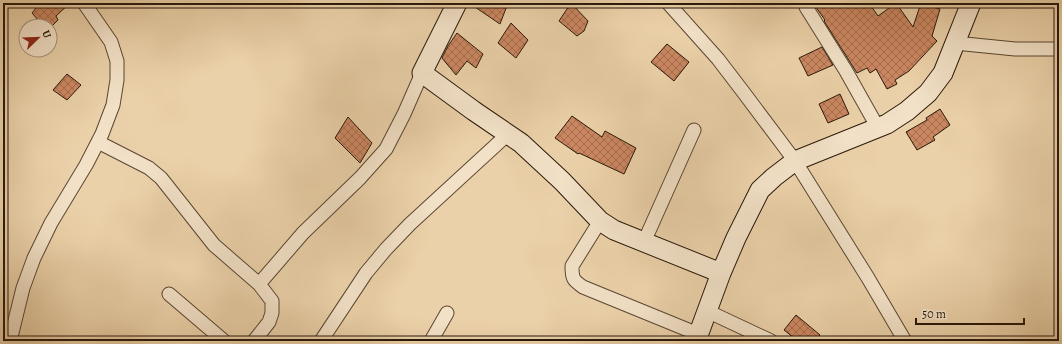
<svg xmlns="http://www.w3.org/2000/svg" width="1062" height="344" viewBox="0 0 1062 344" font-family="Alegreya,serif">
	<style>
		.building { fill: url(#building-cross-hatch); stroke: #29180a }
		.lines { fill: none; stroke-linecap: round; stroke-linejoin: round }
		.street-casing { stroke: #5a4632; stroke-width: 15 }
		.secondary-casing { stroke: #29180a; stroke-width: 21 }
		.street { stroke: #f2e1c7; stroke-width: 13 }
		.secondary { stroke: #f2e1c7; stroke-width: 19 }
	</style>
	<defs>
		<pattern id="building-cross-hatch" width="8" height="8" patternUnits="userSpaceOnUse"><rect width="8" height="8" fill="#cb8761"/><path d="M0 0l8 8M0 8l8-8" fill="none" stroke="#a56d4e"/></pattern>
	</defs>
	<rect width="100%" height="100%" fill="#ebd1a9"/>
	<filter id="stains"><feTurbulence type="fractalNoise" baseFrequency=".005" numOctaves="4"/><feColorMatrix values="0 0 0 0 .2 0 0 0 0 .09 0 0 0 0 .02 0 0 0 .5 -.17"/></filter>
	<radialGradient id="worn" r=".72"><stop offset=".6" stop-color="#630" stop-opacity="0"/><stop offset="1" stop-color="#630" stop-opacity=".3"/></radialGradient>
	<path class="building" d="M40 3H70L56 16 58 20 52 26H43L32 13Z
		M469 3H508L500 24Z
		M571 3 588 21 584 31 577 36 559 21Z
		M813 3H869L878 16 896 3 913 27 921 3 940 9 932 36 937 41 909 71 895 80 897 84 887 89 876 69 870 73 867 68 857 73 824 21 825 20Z
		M511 23 528 40 516 58 498 43Z
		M457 33 483 54 476 68 467 61 456 75 442 58 448 46Z
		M667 44 689 62 674 81 651 62Z
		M822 47 833 65 808 76 799 58Z
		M67 74 81 85 67 100 53 90Z
		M840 94 849 114 828 123 819 104Z
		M940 109 950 125 933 137 935 140 917 150 906 132 927 120 926 118Z
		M572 116 602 137 605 131 636 148 624 174 579 153 578 154 555 138Z
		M348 117 372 143 360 163 335 138Z
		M796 315 820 335 815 341H798L784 330Z"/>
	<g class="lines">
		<defs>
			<path id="street" d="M668 3 718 59 744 93 795 161 868 278 905 341
				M806 7 846 71 878 128
				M955 43 1015 49H1059
				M98 142 149 168 161 178 214 245 259 284 272 301V313L269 322 254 341
				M600 221 572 266C572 279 573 280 583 287L698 334
				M644 242 694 130
				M259 284 303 233 360 178 386 149 404 114 422 73
				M169 294 224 341
				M707 311 771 341
				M10 341 23 288 34 258 51 223 86 165 102 134 113 105 117 80V61L111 42 84 3
				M321 341 366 273 386 249 410 224 508 134
				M431 341 447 313"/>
			<path id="secondary" d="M457 3 422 73 474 111 521 143 562 181 600 221 614 230 721 273
				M696 341 721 273 736 238 760 190 774 177 795 161 887 124 907 111 928 93 943 73 971 3"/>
		</defs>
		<use href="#street" class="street-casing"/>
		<use href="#secondary" class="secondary-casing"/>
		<use href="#street" class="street"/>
		<use href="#secondary" class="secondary"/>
	</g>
	<rect width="1062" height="344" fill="none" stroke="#ebd1a9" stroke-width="16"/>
	<rect x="4" y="4" width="1054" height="336" fill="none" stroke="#29180a" stroke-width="2"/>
	<rect x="8" y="8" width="1046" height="328" fill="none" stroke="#29180a"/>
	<g transform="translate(38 38) rotate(67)"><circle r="19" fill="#f2e1c7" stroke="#a2917b"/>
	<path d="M0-3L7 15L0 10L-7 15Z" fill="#8f2418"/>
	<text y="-6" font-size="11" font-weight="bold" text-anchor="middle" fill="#29180a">U</text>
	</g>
	<path d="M916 318v6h108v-6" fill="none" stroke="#29180a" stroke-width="2"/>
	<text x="922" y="318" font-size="12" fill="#29180a" stroke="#f2e1c7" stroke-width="3" paint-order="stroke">50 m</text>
	<rect width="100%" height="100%" filter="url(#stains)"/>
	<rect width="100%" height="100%" fill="url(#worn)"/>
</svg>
